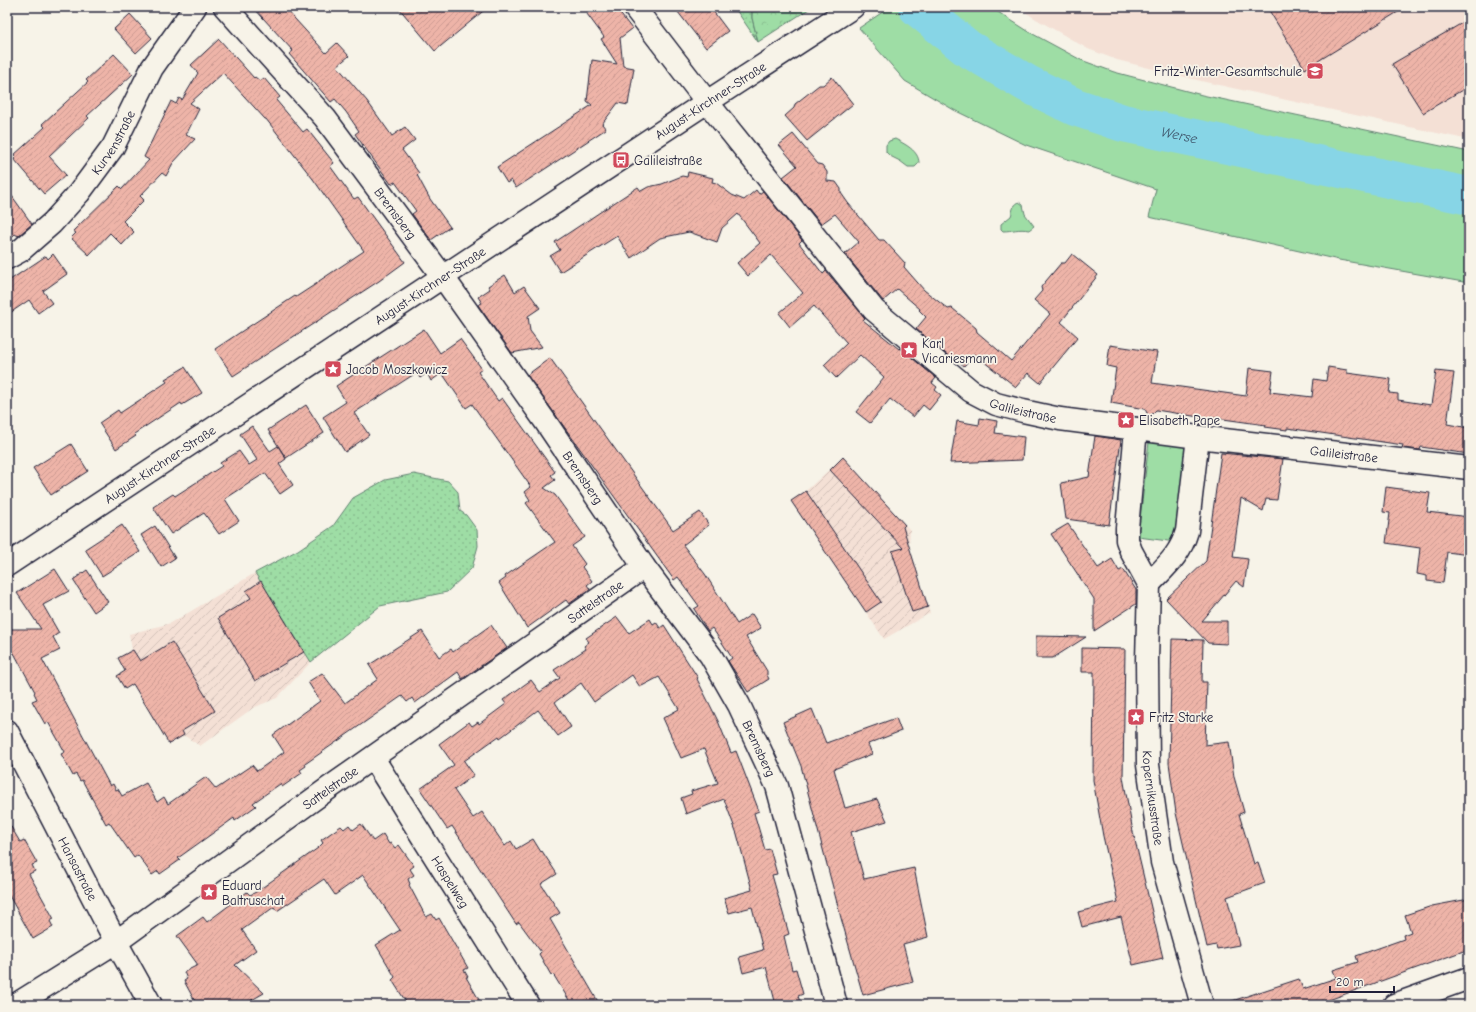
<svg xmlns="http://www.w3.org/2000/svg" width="1476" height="1012" viewBox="0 0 1476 1012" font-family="'Comic Neue',sans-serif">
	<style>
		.built { fill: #f4e0d5 }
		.industrial { fill: url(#industrial-furrows) }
		.grass { fill: url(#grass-dots); stroke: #608070 }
		.forest { fill: url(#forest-crowns); stroke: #608070 }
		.green { fill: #9edda5; stroke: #608070 }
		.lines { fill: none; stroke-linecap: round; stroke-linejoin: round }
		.river { stroke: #87d5e6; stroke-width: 38 }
		.building { fill: url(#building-hatch); stroke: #22223b }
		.street-casing { stroke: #22223b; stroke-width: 25 }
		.secondary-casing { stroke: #22223b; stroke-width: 25 }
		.street { stroke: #f7f3e8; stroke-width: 22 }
		.secondary { stroke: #f7f3e8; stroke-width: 22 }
		.labels { text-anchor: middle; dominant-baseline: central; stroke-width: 3.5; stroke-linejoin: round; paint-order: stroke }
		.poi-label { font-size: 13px; fill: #22223b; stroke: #f7f3e8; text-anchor: start }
		.street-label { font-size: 13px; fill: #22223b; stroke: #f7f3e8 }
		.water-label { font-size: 14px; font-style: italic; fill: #40586e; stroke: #f7f3e8 }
	</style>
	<defs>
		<pattern id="industrial-furrows" width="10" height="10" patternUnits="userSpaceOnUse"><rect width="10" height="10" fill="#f4e0d5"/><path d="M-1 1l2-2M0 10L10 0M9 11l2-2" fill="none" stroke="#d1c0b8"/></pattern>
		<pattern id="grass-dots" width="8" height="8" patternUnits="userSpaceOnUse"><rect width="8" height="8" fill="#9edda5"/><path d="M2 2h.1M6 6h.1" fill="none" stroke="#88bd8f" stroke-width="1.8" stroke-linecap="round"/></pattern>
		<pattern id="forest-crowns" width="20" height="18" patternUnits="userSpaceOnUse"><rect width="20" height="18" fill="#9edda5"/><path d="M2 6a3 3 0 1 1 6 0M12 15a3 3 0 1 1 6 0" fill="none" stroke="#88bd8f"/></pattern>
		<pattern id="building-hatch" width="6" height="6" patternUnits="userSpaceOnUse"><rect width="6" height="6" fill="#eeb4a8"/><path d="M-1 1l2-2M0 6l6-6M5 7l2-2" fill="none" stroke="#cc9a92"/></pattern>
	</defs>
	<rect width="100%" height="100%" fill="#f7f3e8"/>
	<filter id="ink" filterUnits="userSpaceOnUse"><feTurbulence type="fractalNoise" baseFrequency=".025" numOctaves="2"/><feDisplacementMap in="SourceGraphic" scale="8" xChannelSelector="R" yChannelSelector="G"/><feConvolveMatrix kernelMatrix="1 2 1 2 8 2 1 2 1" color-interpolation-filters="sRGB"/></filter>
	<g filter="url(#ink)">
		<!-- built -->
		<polygon class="built" points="1017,7 1469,7 1469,140 1205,82 1117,60 1088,49 1036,19"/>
		<!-- industrial -->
		<g class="industrial">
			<polygon points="843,457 910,530 909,545 930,613 884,639 791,501 808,489"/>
			<polygon points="255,573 311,662 277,698 253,708 200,746 185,736 169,744 118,658 132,649 129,634 171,623"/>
		</g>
		<!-- grass -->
		<g class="grass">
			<polygon points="734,7 752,7 752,18 758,42"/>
			<polygon points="414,474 448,481 458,492 460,511 466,515 477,530 478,546 472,568 447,592 380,606 311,662 255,573 298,550 333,526 353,498 385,480"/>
		</g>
		<!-- forest -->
		<polygon class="forest" points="752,7 812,7 758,42 752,18"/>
		<!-- green -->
		<g class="green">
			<polygon points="890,7 990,7 1031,33 1081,60 1114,72 1202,95 1469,152 1469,283 1339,260 1149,217 1156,189 1026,145 954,110 905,81 859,28"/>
			<path d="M895,139C905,144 919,151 919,163L915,167H908L900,161L890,156L886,152V145L889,141Z"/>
			<path d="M1019,202L1023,205L1025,214L1034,226L1029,230C1019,228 1012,231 1003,231L1001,229V224L1011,216C1013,210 1012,206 1019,202Z"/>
			<polygon points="1149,442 1187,446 1176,542 1138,537"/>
		</g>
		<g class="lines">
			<!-- river -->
			<path class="river" id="s1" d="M917,7L967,48L1028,84L1075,107L1123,123L1469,196"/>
		</g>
		<!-- building -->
		<g class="building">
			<polygon points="253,7 284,7 326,53 337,43 349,56 337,66 367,101 392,136 405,127 415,140 402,150 419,173 417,175 430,199 450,227 431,240 412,214 416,211 395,182 391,184 355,134 359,131 346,112 335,99 331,102 289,54 293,51"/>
			<polygon points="398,7 488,7 435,51"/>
			<polygon points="595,7 615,7 632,29 620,38 623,66 634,68 628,105 618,103 602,124 606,129 516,188 511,180 507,183 497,167 592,105 587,101 592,60 617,64 601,39 604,37 587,14"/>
			<polygon points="674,7 710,7 728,31 706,48"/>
			<polygon points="1267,7 1406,7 1305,69"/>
			<polygon points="130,14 152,38 136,53 114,29"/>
			<polygon points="1469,19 1469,86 1423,113 1392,64"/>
			<polygon points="219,39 254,78 255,77 260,81 264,78 280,97 276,100 303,132 307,129 334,163 330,166 354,199 358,197 405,262 379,281 233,376 215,349 295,296 296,297 319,282 319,281 364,251 313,179 266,119 265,119 223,73 190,103 199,109 186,135 195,139 173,163 166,176 162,173 140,196 144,200 123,221 134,232 122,245 110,233 89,255 71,238 76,233 73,231 119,186 122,189 149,160 144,157 171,101 176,104 179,98 182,100 198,73 191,65"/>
			<polygon points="114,54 133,74 87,116 89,118 49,156 66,175 44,194 14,159 16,157 14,155 45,127 42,124 88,82 86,80"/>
			<polygon points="832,77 853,104 807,141 785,116 794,108 795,104 819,85 823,85"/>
			<polygon points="793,134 818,164 822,165 827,172 827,181 836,182 841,189 841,193 848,203 879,240 884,240 905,263 904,267 924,290 948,309 952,308 976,328 977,332 1011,361 1050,314 1034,300 1042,291 1041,287 1061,263 1065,263 1072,254 1098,275 1061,322 1078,337 1040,383 1028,373 1016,387 974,354 964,366 952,356 951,358 916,329 926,317 919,310 920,309 897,289 883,301 845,254 859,242 835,214 821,224 783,177 797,166 779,145"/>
			<polygon points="688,172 713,178 712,182 716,183 732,195 744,200 756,190 759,194 763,191 802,240 799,243 823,274 826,271 865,318 863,320 899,349 900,348 936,378 932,383 937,387 935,390 941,395 929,410 923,405 913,417 890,399 870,423 856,412 884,377 860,355 836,378 824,365 847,343 814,306 790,327 779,313 803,293 771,255 748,276 737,263 760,243 738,214 722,228 717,242 689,232 660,238 631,258 617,236 560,272 550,256 560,250 555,242 638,187 641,191 648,187 662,184 682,176 687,177"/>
			<polygon points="7,189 32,224 18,236 15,234 7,241"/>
			<polygon points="53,254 67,274 43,291 52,303 38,313 29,300 7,315 7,282 46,256 48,259"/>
			<polygon points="505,275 515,292 524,286 540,308 528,316 530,331 542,347 512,353 478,305 482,303 478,297 490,289 488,286"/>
			<polygon points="424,329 440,353 460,339 482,369 478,372 498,401 502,398 555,472 551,475 555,480 544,488 555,495 585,537 572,546 585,564 582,567 592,581 587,585 590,589 569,604 566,600 527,628 499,583 506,578 505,576 555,542 526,503 530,500 525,492 531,487 472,404 466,408 442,373 431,381 427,373 420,378 416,373 354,413 369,435 345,452 323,417 346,402 336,386"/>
			<polygon points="1110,345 1157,352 1152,383 1246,396 1249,368 1273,371 1270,392 1312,397 1314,379 1326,381 1328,367 1347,370 1347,373 1391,379 1389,393 1398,394 1398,400 1431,405 1436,371 1454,373 1447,424 1469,428 1469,454 1421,447 1420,450 1402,448 1403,445 1287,428 1287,430 1265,427 1266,425 1209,417 1201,425 1199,417 1156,410 1149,417 1145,409 1111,403 1116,368 1107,366"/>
			<polygon points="550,358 673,530 700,512 709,525 683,545 705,574 737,624 752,614 761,628 746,637 767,671 767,675 769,679 748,692 728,661 732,658 723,644 712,628 708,631 694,609 699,606 678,577 674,580 527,375"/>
			<polygon points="185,367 202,393 182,405 181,403 134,434 136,436 116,449 99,423 118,410 120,413 167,382 165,379"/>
			<polygon points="306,405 324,433 286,458 268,430"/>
			<polygon points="980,418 997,421 995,433 1024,437 1022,460 950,463 957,421 979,425"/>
			<polygon points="252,426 270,451 278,446 286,459 279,464 293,485 280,494 265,473 225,499 239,521 219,534 204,513 171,534 153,507 173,494 175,496 222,466 220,463 239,451 249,465 257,460 240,434"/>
			<polygon points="1095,436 1121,440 1109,525 1066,519 1061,483 1089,477"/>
			<polygon points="71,444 88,471 51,495 33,468"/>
			<polygon points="1221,453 1283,459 1277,500 1266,499 1263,511 1241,498 1233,557 1248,559 1244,587 1236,581 1202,621 1227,621 1227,644 1208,643 1166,599 1206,561"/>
			<polygon points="843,457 905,525 903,527 928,607 912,612 892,551 903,548 830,470"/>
			<polygon points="1386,487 1430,493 1427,512 1469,517 1469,555 1447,552 1443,583 1427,581 1427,576 1417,574 1420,548 1386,543 1390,513 1383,512"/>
			<polygon points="806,491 881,602 866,612 791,501"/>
			<polygon points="1068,524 1098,568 1112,559 1119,571 1123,569 1136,590 1136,604 1094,631 1094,599 1051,534"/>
			<polygon points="122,525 140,552 102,576 85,549"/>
			<polygon points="155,526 175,558 161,567 141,535"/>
			<polygon points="55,569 69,591 43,605 59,633 53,637 60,650 42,659 110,786 113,784 116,790 118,789 122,796 146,783 157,802 164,797 168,804 206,777 216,789 252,765 257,771 284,752 273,735 320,701 308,682 322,673 345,703 378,679 369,665 422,631 439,657 451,649 453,652 491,625 507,648 462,679 458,672 415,703 412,698 407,702 402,696 305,764 306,766 300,770 302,773 282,787 280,784 253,803 256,806 235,821 234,818 178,858 180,860 160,874 158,871 152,875 138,855 134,858 109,822 106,824 82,780 80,781 76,774 73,776 61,754 65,752 48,722 45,724 32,701 37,699 34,693 35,692 14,653 7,657 7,629 41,629 17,593"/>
			<polygon points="87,570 108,602 94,612 73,580"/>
			<polygon points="261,581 304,652 255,681 218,618 251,598 246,591"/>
			<polygon points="617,617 629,633 650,619 653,624 656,622 660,628 664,625 698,678 697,679 718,721 731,753 736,751 759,811 754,813 765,850 770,849 777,874 772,875 789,934 784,936 792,970 796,969 803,994 798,996 800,1002 786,1005 776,1005 766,967 743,973 739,957 763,950 752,907 729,913 724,898 752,890 737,834 724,799 686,814 681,798 692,794 691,791 718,783 704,749 681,758 663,718 679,709 659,677 640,687 632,675 594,702 581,683 555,702 571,727 558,736 538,710 500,738 499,736 464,761 474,775 454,790 473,818 482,812 505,846 511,841 516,849 533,839 541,852 542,851 557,874 541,884 560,913 550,919 600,1005 572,1005 553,974 551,975 539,954 541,952 519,922 516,924 452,826 447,829 420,789 454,765 439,744 469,722 472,726 478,722 479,724 506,704 503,700 531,680 540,692 560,678 554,670 586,649 584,646 589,642 586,638"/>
			<polygon points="1036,636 1086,637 1053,658 1036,658"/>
			<polygon points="1172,639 1203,640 1202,682 1207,682 1205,745 1229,742 1234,777 1244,812 1239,814 1254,864 1258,863 1265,883 1227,897 1239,945 1217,949 1216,945 1207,947 1176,813 1169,763"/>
			<polygon points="172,642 215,711 182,731 184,735 169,744 133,684 125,689 117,676 125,671 118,658 133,650 140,661"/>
			<polygon points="1082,648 1125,649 1123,777 1133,832 1163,958 1133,965 1121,917 1082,927 1078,912 1118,902 1103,836 1093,780 1094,672 1082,672"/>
			<polygon points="812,709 826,743 896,718 901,731 868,744 872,754 834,769 845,808 877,799 887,821 851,832 864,879 914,868 928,937 903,944 913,982 863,995 841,918 801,766 783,722"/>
			<polygon points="7,820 20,842 24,840 37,863 32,865 35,871 29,874 54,919 50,921 53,927 33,939 7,892"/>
			<polygon points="361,824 373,841 383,834 389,844 391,843 395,848 399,845 414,866 410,869 414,875 408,879 410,884 409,885 426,917 432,914 436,920 439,918 468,968 464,970 468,977 466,977 482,1005 408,1005 392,980 395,977 376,945 400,930 363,875 335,895 324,879 277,911 274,907 242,930 256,950 235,965 264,993 243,1005 197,1005 184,981 187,979 184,972 198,965 177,936 203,917 207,922 247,892 250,895 256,892 318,848 323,843 321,840 341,826 344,829 349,825 353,830"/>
			<polygon points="1469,899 1469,949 1315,1005 1230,1005 1229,1002 1299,979 1303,989 1336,978 1333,970 1358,962 1356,956 1404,939 1403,935 1411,932 1405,915 1432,906"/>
		</g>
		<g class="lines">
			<!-- street casing -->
			<g class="street-casing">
				<g id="street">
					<path id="s2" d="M225,7L325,118L443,277L545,421L644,567L711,656L739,705L777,786L836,1005"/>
					<path id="s3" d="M634,7L707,102L874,310L971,391L996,404L1023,411L1060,419L1198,437L1469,468"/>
					<path id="s4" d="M7,258L20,251L52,223L79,193L113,147L152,68L195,7"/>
					<path id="s5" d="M1136,429L1127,528V540L1131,551L1149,584L1147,660L1148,765L1162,862L1202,1005"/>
					<path d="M1149,584C1166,566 1180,555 1187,531L1198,437"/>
					<path id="s6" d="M7,731L116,942L151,1005"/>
					<path id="s7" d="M373,758L528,1005"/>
					<path id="s8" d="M15,1005L116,942L329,788L644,567"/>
					<polyline points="1394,1005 1469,978"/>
				</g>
			</g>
			<!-- secondary casing -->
			<g class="secondary-casing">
				<g id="secondary">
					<path id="s9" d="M7,565L707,102L853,7"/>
				</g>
			</g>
			<!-- street -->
			<use href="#street" class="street"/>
			<!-- secondary -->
			<use href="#secondary" class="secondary"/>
		</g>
	</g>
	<!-- icons -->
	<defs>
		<g id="school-square" transform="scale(0.9)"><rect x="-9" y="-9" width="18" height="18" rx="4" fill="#d1495b" stroke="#f7f3e8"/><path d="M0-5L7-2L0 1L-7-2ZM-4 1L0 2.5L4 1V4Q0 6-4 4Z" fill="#fff"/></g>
		<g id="bus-square" transform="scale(0.9)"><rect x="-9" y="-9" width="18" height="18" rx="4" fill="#d1495b" stroke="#f7f3e8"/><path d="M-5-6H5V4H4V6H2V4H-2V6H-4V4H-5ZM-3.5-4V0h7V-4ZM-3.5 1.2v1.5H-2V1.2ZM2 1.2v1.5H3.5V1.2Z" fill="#fff"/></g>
		<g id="sight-square" transform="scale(0.9)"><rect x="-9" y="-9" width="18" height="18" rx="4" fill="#d1495b" stroke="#f7f3e8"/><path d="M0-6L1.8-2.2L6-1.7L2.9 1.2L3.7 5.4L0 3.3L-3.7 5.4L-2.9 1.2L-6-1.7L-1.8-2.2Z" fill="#fff"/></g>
	</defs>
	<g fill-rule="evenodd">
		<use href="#school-square" x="1315" y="71"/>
		<use href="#bus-square" x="621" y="160"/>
		<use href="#sight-square" x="909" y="350"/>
		<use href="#sight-square" x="333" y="369"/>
		<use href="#sight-square" x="1126" y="420"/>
		<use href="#sight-square" x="1136" y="717"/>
		<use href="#sight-square" x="209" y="892"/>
	</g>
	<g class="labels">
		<!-- poi labels -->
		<g class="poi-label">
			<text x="1302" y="71" text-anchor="end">Fritz-Winter-Gesamtschule</text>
			<text x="634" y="160">Galileistraße</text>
			<text x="922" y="343">Karl<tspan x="922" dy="15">Vicariesmann</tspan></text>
			<text x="346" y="369">Jacob Moszkowicz</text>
			<text x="1139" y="420">Elisabeth Pape</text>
			<text x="1149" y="717">Fritz Starke</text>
			<text x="222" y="885">Eduard<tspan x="222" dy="15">Baltruschat</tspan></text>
		</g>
		<!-- street labels -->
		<g class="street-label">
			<text stroke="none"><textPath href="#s9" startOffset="843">August-Kirchner-Straße</textPath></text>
			<text stroke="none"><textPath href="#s4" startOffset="159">Kurvenstraße</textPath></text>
			<text stroke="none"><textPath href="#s2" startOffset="268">Bremsberg</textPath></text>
			<text stroke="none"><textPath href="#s9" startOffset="507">August-Kirchner-Straße</textPath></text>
			<text stroke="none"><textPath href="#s3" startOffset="569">Galileistraße</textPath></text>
			<text stroke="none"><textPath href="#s3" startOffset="893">Galileistraße</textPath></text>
			<text stroke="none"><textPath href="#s9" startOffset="183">August-Kirchner-Straße</textPath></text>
			<text stroke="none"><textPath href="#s2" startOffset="592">Bremsberg</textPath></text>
			<text stroke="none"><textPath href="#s8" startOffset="707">Sattelstraße</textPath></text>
			<text stroke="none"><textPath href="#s2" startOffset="916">Bremsberg</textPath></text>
			<text stroke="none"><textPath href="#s8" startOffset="383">Sattelstraße</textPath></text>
			<text stroke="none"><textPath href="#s5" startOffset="375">Kopernikusstraße</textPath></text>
			<text stroke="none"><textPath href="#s6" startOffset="155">Hansastraße</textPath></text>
			<text stroke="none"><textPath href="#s7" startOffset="146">Haspelweg</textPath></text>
		</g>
		<!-- water labels -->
		<g class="water-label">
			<text stroke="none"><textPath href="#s1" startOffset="296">Werse</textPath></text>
		</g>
	</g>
	<!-- margin -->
	<rect width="1476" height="1012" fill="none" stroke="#f7f3e8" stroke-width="24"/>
	<rect x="12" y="12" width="1452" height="988" fill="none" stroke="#22223b" stroke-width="1.5" filter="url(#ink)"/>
	<!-- scale -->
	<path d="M1330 986v6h64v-6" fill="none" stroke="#22223b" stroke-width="2"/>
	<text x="1336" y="986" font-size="12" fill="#22223b" stroke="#f7f3e8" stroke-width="3" paint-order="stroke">20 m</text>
</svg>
